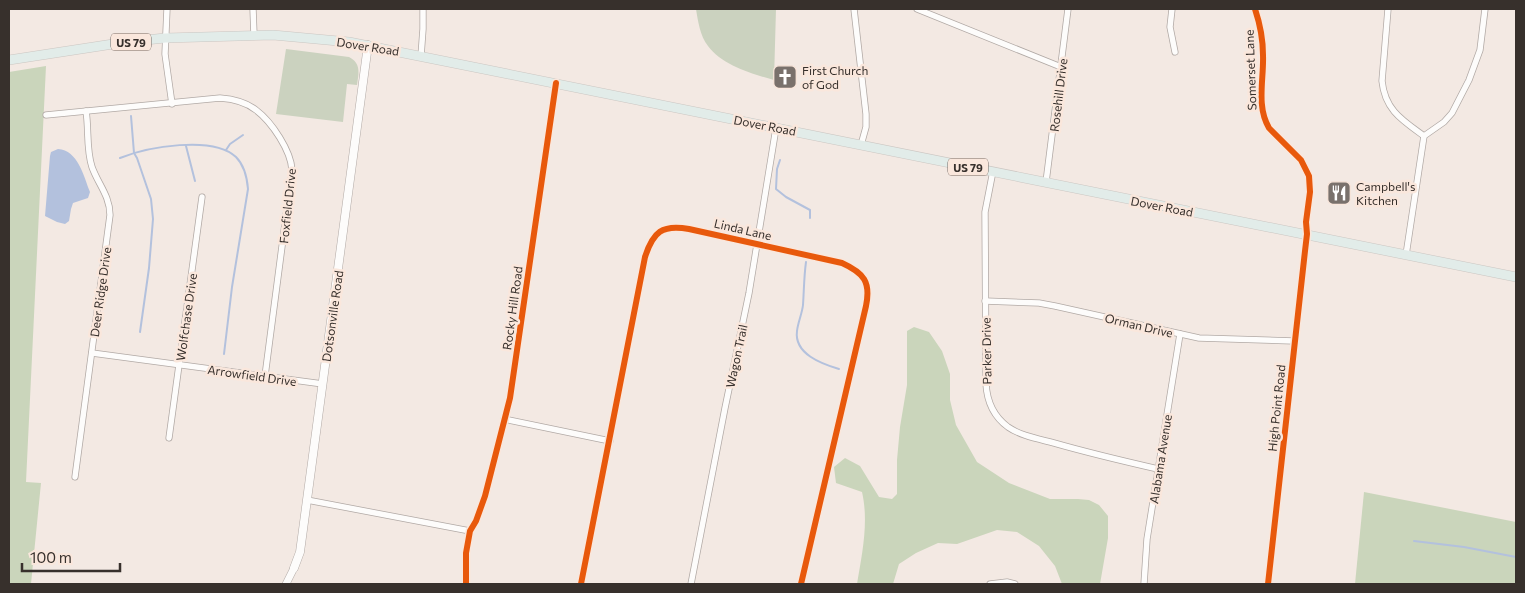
<svg xmlns="http://www.w3.org/2000/svg" width="1525" height="593" viewBox="0 0 1525 593" font-family="Commissioner,sans-serif">
	<style>
		.green { fill: #cbd2bf }
		.forest { fill: #cad5bb }
		.water { fill: #b3c1dd }
		.lines { fill: none; stroke-linecap: round; stroke-linejoin: round }
		.stream { stroke: #b3c1dd; stroke-width: 2 }
		.minor-casing { stroke: #b1a9a5; stroke-width: 7 }
		.tertiary-casing { stroke: #b1a9a5; stroke-width: 8 }
		.secondary-casing { stroke: #b1a9a5; stroke-width: 9 }
		.primary-casing { stroke: #cbc6c2; stroke-width: 10 }
		.minor { stroke: #fdfcfb; stroke-width: 5.5 }
		.tertiary { stroke: #fdfcfb; stroke-width: 7 }
		.secondary { stroke: #fdfcfb; stroke-width: 8 }
		.primary { stroke: #e2ece9; stroke-width: 9 }
		.cycleway-casing { stroke: #fae7dc; stroke-width: 9 }
		.cycleway { stroke: #e8590c; stroke-width: 6 }
		.labels { text-anchor: middle; dominant-baseline: central; stroke-width: 5; stroke-linejoin: round; paint-order: stroke }
		.shield { fill: #fae7dc; stroke: #726761; stroke-width: 1 }
		.shield-label { font-size: 11px; font-weight: bold; fill: #37302c }
		.street-label { font-size: 12px; fill: #37302c; stroke: #fae7dc }
		.poi-label { font-size: 12px; fill: #37302c; stroke: #fae7dc; text-anchor: start }
	</style>
	<rect width="100%" height="100%" fill="#f3e9e3"/>
	<!-- green -->
	<g class="green">
		<path d="M696,9H776L774,80C752,74 722,65 708,46C700,36 698,21 696,9Z"/>
		<path d="M286,49L349,57C361,63 359,73 357,85L347,84L343,122L276,114Z"/>
	</g>
	<!-- forest -->
	<g class="forest">
		<polygon points="46,66 26,482 41,483 31,584 9,584 9,72"/>
		<path d="M914,327L929,332L942,351L950,374V400L956,425L977,462L1009,483L1050,499H1078L1089,500L1099,505L1108,516V538L1100,584H1062L1055,566L1039,546L1017,532L997,530L957,544L938,543L916,553L899,564L893,584H857C862,554 869,522 862,492L836,483L834,467L845,458L860,466L879,497L892,499L897,494V460L900,427L907,385V331Z"/>
		<polygon points="1364,492 1516,522 1516,584 1355,584"/>
	</g>
	<!-- water -->
	<path class="water" d="M58,149C78,150 84,177 90,192L88,198L73,203L71,209L69,221L65,224L57,222L45,216L50,156L51,152Z"/>
	<g class="lines">
		<!-- stream -->
		<g class="stream">
			<polyline points="131,116 134,153 137,158 151,199 153,219 149,268 140,332"/>
			<polyline points="186,146 195,181"/>
			<polyline points="226,150 230,144 243,135"/>
			<path d="M120,158C147,147 213,135 236,157C244,165 247,177 248,189L232,287L224,354"/>
			<polyline points="780,160 777,169 776,189 786,197 810,210 810,218"/>
			<path d="M806,262C804,276 804,290 803,305C802,314 798,322 797,331C794,354 822,364 839,369"/>
			<polyline points="1414,541 1464,547 1516,557"/>
		</g>
		<!-- minor casing -->
		<g class="minor-casing">
			<g id="minor">
				<polyline points="167,9 165,54 172,104"/>
				<polyline points="253,9 254,35"/>
				<polyline points="854,9 866,114 866,127 861,145"/>
				<polyline points="917,9 1061,67"/>
				<polyline points="1172,9 1170,27 1175,52"/>
				<path d="M1255,9C1260,24 1263,39 1263,55C1264,79 1256,106 1269,128L1301,160L1309,176L1310,192L1306,222L1307,234L1305,251L1268,584"/>
				<path d="M1388,9L1382,81C1385,110 1402,120 1424,136"/>
				<polyline points="421,56 423,29 423,9"/>
				<path d="M46,115L220,98C233,99 246,102 256,110C272,122 291,151 292,170L265,376"/>
				<path d="M993,171L985,212L986,384C987,401 993,416 1008,427C1021,436 1039,439 1054,443C1089,453 1123,461 1158,469"/>
				<polyline points="1046,182 1068,9"/>
				<polyline points="1406,255 1424,136 1444,122 1452,113 1469,80 1480,50 1485,9"/>
				<polyline points="985,301 1039,303 1055,306 1199,338 1294,341"/>
				<polyline points="92,353 323,384"/>
				<polyline points="504,419 610,441"/>
				<polyline points="169,438 202,197"/>
				<path d="M75,477L110,215C110,196 98,184 92,167C86,149 89,129 86,111"/>
				<polyline points="307,500 470,531"/>
				<polyline points="466,584 466,553 470,531 476,521 485,496 510,398 556,83"/>
				<path d="M581,584L645,257C653,232 662,224 689,229L842,263C864,273 871,282 866,306L801,584"/>
				<polyline points="691,584 725,408 749,293 776,128"/>
				<polyline points="990,584 1007,582 1015,584"/>
				<polyline points="1144,584 1147,539 1180,334"/>
			</g>
		</g>
		<!-- tertiary casing -->
		<g class="tertiary-casing">
			<polyline id="tertiary" points="286,584 294,568"/>
		</g>
		<!-- secondary casing -->
		<g class="secondary-casing">
			<polyline id="secondary" points="294,568 300,552 368,45"/>
		</g>
		<!-- primary casing -->
		<g class="primary-casing">
			<polyline id="primary" points="9,60 126,42 165,38 273,35 349,42 1516,277"/>
		</g>
		<!-- minor -->
		<use href="#minor" class="minor"/>
		<!-- tertiary -->
		<use href="#tertiary" class="tertiary"/>
		<!-- secondary -->
		<use href="#secondary" class="secondary"/>
		<!-- primary -->
		<use href="#primary" class="primary"/>
		<!-- cycleway casing -->
		<g class="cycleway-casing">
			<g id="cycleway">
				<path d="M1255,9C1260,24 1263,39 1263,55C1264,79 1256,106 1269,128L1301,160L1309,176L1310,192L1306,222L1307,234L1305,251L1268,584"/>
				<polyline points="466,584 466,553 470,531 476,521 485,496 510,398 556,83"/>
				<path d="M581,584L645,257C653,232 662,224 689,229L842,263C864,273 871,282 866,306L801,584"/>
			</g>
		</g>
		<!-- cycleway -->
		<use href="#cycleway" class="cycleway"/>
	</g>
	<!-- icons -->
	<defs>
		<g id="church-square" transform="scale(1.25)"><rect x="-9" y="-9" width="18" height="18" rx="4" fill="#79716c" stroke="#fae7dc"/><path d="M-1.2-6h2.4v3.5h3.3v2.4h-3.3V6h-2.4V-.1h-3.3v-2.4h3.3Z" fill="#fff"/></g>
		<g id="restaurant-square" transform="scale(1.25)"><rect x="-9" y="-9" width="18" height="18" rx="4" fill="#79716c" stroke="#fae7dc"/><path d="M-5-6h1v4h1v-4h1v4h1v-4h1v5L-1.5 .5V6h-2V.5L-5-1ZM5-6V6H3V1.5H1.5Q1.5-4 5-6Z" fill="#fff"/></g>
	</defs>
	<g fill-rule="evenodd">
		<use href="#church-square" x="785" y="77"/>
		<use href="#restaurant-square" x="1339" y="193"/>
	</g>
	<g class="labels">
		<!-- shield labels -->
		<g class="shield">
			<rect x="111" y="33.5" width="40" height="17" rx="4"/>
			<rect x="948" y="158.5" width="40" height="17" rx="4"/>
		</g>
		<g class="shield-label">
			<text x="131" y="42">US 79</text>
			<text x="968" y="167">US 79</text>
		</g>
		<!-- street labels -->
		<g class="street-label">
			<text transform="translate(368 46) rotate(9)">Dover Road</text>
			<text transform="translate(1250 70) rotate(-92)">Somerset Lane</text>
			<text transform="translate(1058 95) rotate(-83)">Rosehill Drive</text>
			<text transform="translate(765 125) rotate(11)">Dover Road</text>
			<text transform="translate(287 206) rotate(-84)">Foxfield Drive</text>
			<text transform="translate(1162 206) rotate(11)">Dover Road</text>
			<text transform="translate(743 229) rotate(13)">Linda Lane</text>
			<text transform="translate(100 292) rotate(-82)">Deer Ridge Drive</text>
			<text transform="translate(512 308) rotate(-82)">Rocky Hill Road</text>
			<text transform="translate(332 316) rotate(-82)">Dotsonville Road</text>
			<text transform="translate(186 317) rotate(-82)">Wolfchase Drive</text>
			<text transform="translate(1139 325) rotate(13)">Orman Drive</text>
			<text transform="translate(986 351) rotate(-91)">Parker Drive</text>
			<text transform="translate(736 356) rotate(-78)">Wagon Trail</text>
			<text transform="translate(252 375) rotate(8)">Arrowfield Drive</text>
			<text transform="translate(1276 408) rotate(-84)">High Point Road</text>
			<text transform="translate(1160 459) rotate(-81)">Alabama Avenue</text>
		</g>
		<!-- poi labels -->
		<g class="poi-label">
			<text x="802" y="70">First Church<tspan x="802" dy="14">of God</tspan></text>
			<text x="1356" y="186">Campbell's<tspan x="1356" dy="14">Kitchen</tspan></text>
		</g>
	</g>
	<!-- border -->
	<rect width="1525" height="593" fill="none" stroke="#37302c" stroke-width="20"/>
	<!-- scale -->
	<path d="M22 563v8h98v-8" fill="none" stroke="#37302c" stroke-width="2.5"/>
	<text x="30" y="563" font-size="15" fill="#37302c" stroke="#fae7dc" stroke-width="4" paint-order="stroke">100 m</text>
</svg>
